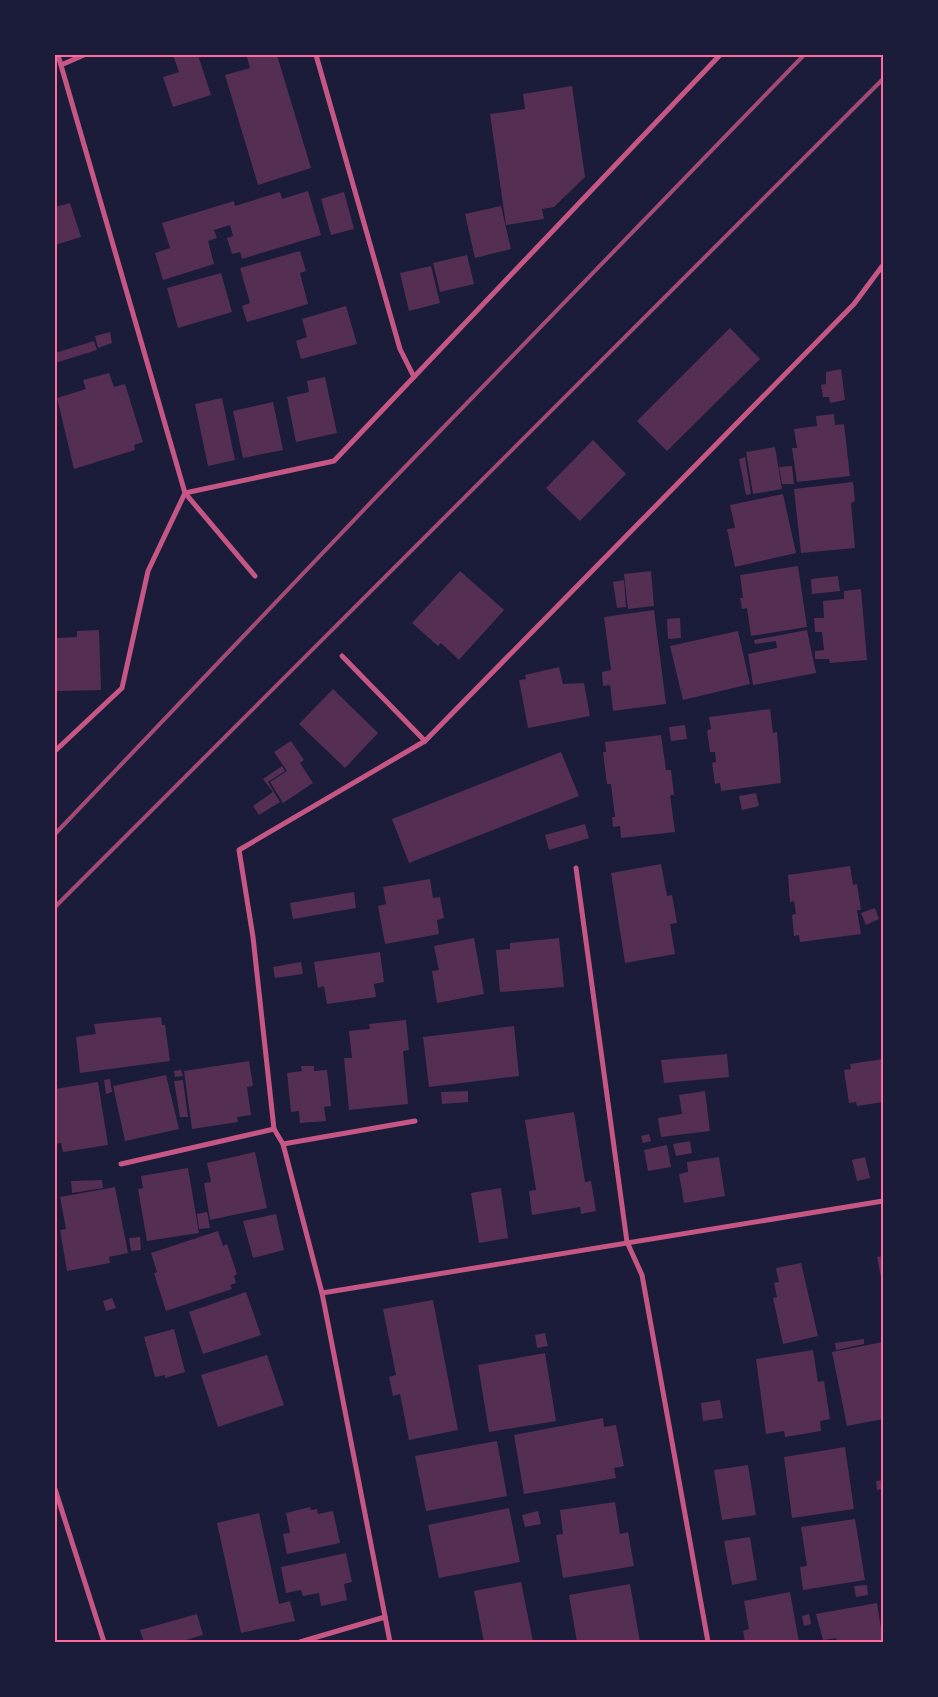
<svg xmlns="http://www.w3.org/2000/svg" width="938" height="1697" viewBox="0 0 938 1697" font-family="Quicksand,sans-serif">
	<style>
		.building { fill: #542f53 }
		.lines { fill: none; stroke-linecap: round; stroke-linejoin: round }
		.minor { stroke: #c65784; stroke-width: 5 }
		.rail { stroke: #a44b75; stroke-width: 4 }
		.neatline { fill: none; stroke: #ff6b9d; stroke-width: 2 }
	</style>
	<rect width="100%" height="100%" fill="#1b1b3a"/>
	<!-- building -->
	<g class="building">
		<polygon points="173,55 198,55 211,95 173,107 163,77 179,72"/>
		<polygon points="253,55 277,55 311,168 258,185 225,75 250,68 247,57"/>
		<polygon points="572,86 585,177 554,207 542,209 544,219 506,225 490,114 525,109 523,94"/>
		<polygon points="308,191 321,235 242,259 240,252 232,254 227,238 233,236 230,225 214,230 217,238 208,241 214,264 163,280 155,253 170,248 162,223 234,201 235,206 280,192 282,199"/>
		<polygon points="344,192 354,229 331,235 321,199"/>
		<polygon points="70,203 81,237 55,245 55,207"/>
		<polygon points="501,206 511,249 475,258 465,214"/>
		<polygon points="300,251 306,271 300,273 308,304 247,322 242,306 250,303 240,268"/>
		<polygon points="467,255 474,284 440,292 433,263"/>
		<polygon points="431,266 440,303 409,311 400,273"/>
		<polygon points="221,273 232,312 178,328 167,288"/>
		<polygon points="346,306 357,344 301,359 296,341 307,337 302,319"/>
		<polygon points="730,328 760,359 667,451 637,421"/>
		<polygon points="110,332 112,343 98,348 95,336"/>
		<polygon points="94,341 97,350 55,363 55,353"/>
		<polygon points="841,369 845,400 830,403 829,397 823,397 821,385 826,384 826,372"/>
		<polygon points="109,373 114,387 125,384 143,442 134,445 135,450 74,469 57,398 86,389 83,380"/>
		<polygon points="325,377 337,433 296,442 287,397 309,392 307,381"/>
		<polygon points="222,398 235,460 208,466 195,404"/>
		<polygon points="273,402 283,450 243,458 233,411"/>
		<polygon points="834,414 835,425 844,424 850,476 797,482 792,448 797,448 794,429 817,426 816,416"/>
		<polygon points="593,440 626,474 580,521 546,488"/>
		<polygon points="775,447 782,489 753,494 746,452"/>
		<polygon points="745,457 751,494 746,495 739,459"/>
		<polygon points="792,466 794,484 782,484 779,467"/>
		<polygon points="853,482 855,501 851,503 855,548 801,553 794,489"/>
		<polygon points="783,494 796,553 735,567 727,529 735,528 730,505"/>
		<polygon points="798,566 807,627 751,636 747,608 742,609 740,598 743,598 740,575"/>
		<polygon points="460,571 504,610 459,660 441,643 438,646 412,623"/>
		<polygon points="651,571 654,606 628,609 624,574"/>
		<polygon points="838,576 840,591 812,594 811,579"/>
		<polygon points="624,580 626,607 617,608 613,582"/>
		<polygon points="861,589 867,660 830,663 829,659 815,659 815,651 824,650 822,632 815,632 814,618 824,618 823,601 844,599 844,591"/>
		<polygon points="654,610 666,704 613,711 610,685 603,686 602,672 611,670 604,617"/>
		<polygon points="680,618 681,638 668,639 667,619"/>
		<polygon points="99,630 101,690 56,691 56,638 77,637 77,631"/>
		<polygon points="807,630 816,673 753,685 748,654 777,648 776,641 755,644 754,640"/>
		<polygon points="738,631 750,684 683,700 670,646"/>
		<polygon points="559,667 563,684 584,683 590,716 528,728 519,680 526,679 525,675"/>
		<polygon points="333,689 378,733 345,768 299,724"/>
		<polygon points="770,709 773,733 777,732 781,783 721,791 720,783 715,784 712,763 716,762 715,752 710,752 707,730 711,729 709,717"/>
		<polygon points="685,725 687,739 671,741 669,727"/>
		<polygon points="661,735 666,770 671,770 674,795 670,795 675,832 621,838 620,826 613,827 612,817 615,817 611,784 607,784 603,752 606,752 605,742"/>
		<polygon points="291,741 304,760 300,763 313,783 283,803 270,782 287,771 274,752"/>
		<polygon points="561,752 579,796 409,863 392,819"/>
		<polygon points="282,766 285,771 268,782 280,802 259,815 253,806 273,792 263,779"/>
		<polygon points="756,793 759,806 742,810 739,796"/>
		<polygon points="585,824 589,838 549,850 545,835"/>
		<polygon points="661,864 667,896 672,895 677,923 670,924 675,954 625,963 611,873"/>
		<polygon points="850,866 853,885 857,884 861,910 857,910 861,934 800,942 799,935 794,936 792,915 796,914 794,901 790,902 788,875"/>
		<polygon points="430,879 433,898 440,897 444,918 437,920 439,934 385,944 378,906 386,904 383,887"/>
		<polygon points="354,892 356,908 293,919 290,903"/>
		<polygon points="875,908 879,919 866,925 861,913"/>
		<polygon points="474,938 484,994 437,1003 432,971 439,970 434,946"/>
		<polygon points="559,938 564,987 500,992 496,950 510,949 510,943"/>
		<polygon points="380,952 384,982 374,984 376,997 327,1004 324,986 318,988 314,962"/>
		<polygon points="301,962 303,974 275,978 273,967"/>
		<polygon points="161,1017 162,1025 165,1025 170,1061 80,1073 76,1037 96,1034 94,1024"/>
		<polygon points="406,1020 409,1050 403,1051 408,1104 349,1110 344,1058 352,1058 349,1031 370,1029 369,1024"/>
		<polygon points="514,1026 519,1076 429,1087 423,1037"/>
		<polygon points="727,1054 729,1077 664,1083 661,1060"/>
		<polygon points="883,1059 883,1102 857,1106 856,1102 849,1103 844,1070 851,1069 850,1064"/>
		<polygon points="249,1061 253,1086 247,1087 251,1115 237,1117 238,1122 192,1129 184,1071"/>
		<polygon points="301,1066 314,1066 314,1071 327,1070 331,1106 324,1107 326,1121 300,1123 299,1111 291,1112 287,1073 302,1071"/>
		<polygon points="181,1070 183,1076 175,1077 174,1071"/>
		<polygon points="166,1075 179,1129 125,1141 113,1086"/>
		<polygon points="110,1079 112,1092 106,1094 104,1080"/>
		<polygon points="183,1080 188,1117 180,1117 174,1081"/>
		<polygon points="98,1082 108,1145 63,1152 61,1143 55,1144 55,1089"/>
		<polygon points="468,1091 468,1102 442,1104 441,1092"/>
		<polygon points="705,1091 710,1131 661,1137 658,1118 682,1114 679,1095"/>
		<polygon points="574,1112 585,1182 591,1181 596,1211 581,1214 580,1207 532,1215 529,1191 536,1190 525,1120"/>
		<polygon points="649,1134 651,1141 643,1143 641,1136"/>
		<polygon points="690,1141 692,1153 676,1156 673,1144"/>
		<polygon points="667,1145 671,1167 648,1171 644,1150"/>
		<polygon points="255,1152 267,1208 210,1220 204,1183 211,1182 207,1163"/>
		<polygon points="719,1157 725,1196 684,1203 679,1174 688,1172 687,1162"/>
		<polygon points="865,1157 870,1178 857,1181 852,1160"/>
		<polygon points="188,1168 199,1233 147,1241 138,1189 143,1188 141,1176"/>
		<polygon points="102,1180 103,1188 72,1193 71,1181"/>
		<polygon points="115,1187 128,1253 109,1257 110,1263 67,1271 60,1230 66,1229 60,1197"/>
		<polygon points="501,1188 508,1238 479,1243 471,1193"/>
		<polygon points="207,1212 210,1228 199,1229 197,1214"/>
		<polygon points="276,1214 284,1250 253,1258 243,1221"/>
		<polygon points="218,1231 223,1246 227,1244 237,1274 234,1276 236,1283 230,1285 232,1289 166,1311 154,1273 157,1272 151,1253"/>
		<polygon points="140,1237 141,1250 131,1251 129,1238"/>
		<polygon points="883,1256 883,1282 882,1282 877,1257"/>
		<polygon points="801,1263 818,1336 783,1344 773,1298 777,1297 774,1283 779,1282 776,1268"/>
		<polygon points="246,1292 261,1335 203,1354 189,1312"/>
		<polygon points="112,1298 116,1308 106,1311 103,1301"/>
		<polygon points="433,1300 458,1430 409,1440 400,1394 393,1396 389,1377 396,1375 383,1309"/>
		<polygon points="174,1329 185,1372 165,1378 165,1375 155,1377 144,1337"/>
		<polygon points="545,1333 548,1346 537,1348 535,1335"/>
		<polygon points="864,1339 864,1344 836,1350 835,1343"/>
		<polygon points="883,1342 883,1419 847,1426 832,1352"/>
		<polygon points="813,1350 818,1382 824,1381 830,1419 820,1421 821,1431 785,1437 784,1431 766,1434 756,1359"/>
		<polygon points="545,1353 556,1421 489,1432 478,1365"/>
		<polygon points="267,1355 284,1405 218,1427 201,1375"/>
		<polygon points="720,1400 723,1418 703,1421 701,1403"/>
		<polygon points="603,1418 604,1427 616,1425 624,1466 614,1468 616,1478 524,1494 514,1435"/>
		<polygon points="497,1441 507,1496 426,1511 415,1456"/>
		<polygon points="845,1447 854,1509 792,1518 784,1457"/>
		<polygon points="748,1465 756,1515 722,1520 714,1470"/>
		<polygon points="883,1480 883,1489 877,1490 876,1481"/>
		<polygon points="615,1502 620,1534 628,1532 634,1566 563,1578 556,1535 563,1534 560,1510"/>
		<polygon points="310,1507 311,1510 317,1509 318,1514 333,1511 340,1543 287,1554 283,1534 290,1533 286,1513"/>
		<polygon points="509,1508 520,1562 439,1578 428,1525"/>
		<polygon points="538,1511 541,1524 525,1527 522,1515"/>
		<polygon points="259,1513 279,1604 290,1601 295,1621 241,1633 217,1523"/>
		<polygon points="855,1519 865,1580 803,1590 800,1567 807,1566 801,1527"/>
		<polygon points="750,1537 757,1580 732,1585 724,1541"/>
		<polygon points="346,1553 352,1582 344,1584 347,1600 321,1606 319,1593 303,1596 301,1590 286,1593 281,1567"/>
		<polygon points="521,1582 533,1642 484,1642 474,1591"/>
		<polygon points="630,1584 640,1642 577,1642 569,1595"/>
		<polygon points="867,1585 868,1595 856,1597 854,1586"/>
		<polygon points="790,1592 799,1642 745,1642 743,1631 749,1629 744,1601"/>
		<polygon points="877,1603 883,1642 837,1642 836,1638 823,1640 816,1614"/>
		<polygon points="197,1614 203,1635 179,1642 144,1642 140,1630"/>
		<polygon points="809,1614 811,1624 804,1626 802,1616"/>
	</g>
	<g class="lines">
		<!-- minor -->
		<g class="minor">
			<polyline points="58,55 185,493 255,576"/>
			<polyline points="316,55 400,349 414,377"/>
			<polyline points="61,65 84,55"/>
			<polyline points="342,656 425,741"/>
			<polyline points="55,751 122,688 148,571 185,493 334,461 720,55"/>
			<polyline points="576,868 627,1242 642,1275 708,1642"/>
			<polyline points="283,1144 415,1121"/>
			<polyline points="121,1164 274,1129"/>
			<polyline points="322,1293 883,1201"/>
			<polyline points="55,1489 104,1642"/>
			<polyline points="300,1642 385,1617"/>
			<polyline points="390,1642 322,1293 283,1144 274,1129 253,937 239,850 425,741 854,304 883,265"/>
		</g>
		<!-- rail -->
		<g class="rail">
			<polyline points="55,834 376,497 804,55"/>
			<polyline points="55,907 883,79"/>
		</g>
	</g>
	<!-- border -->
	<rect width="938" height="1697" fill="none" stroke="#1b1b3a" stroke-width="112"/>
	<rect x="56" y="56" width="826" height="1585" class="neatline"/>
</svg>
